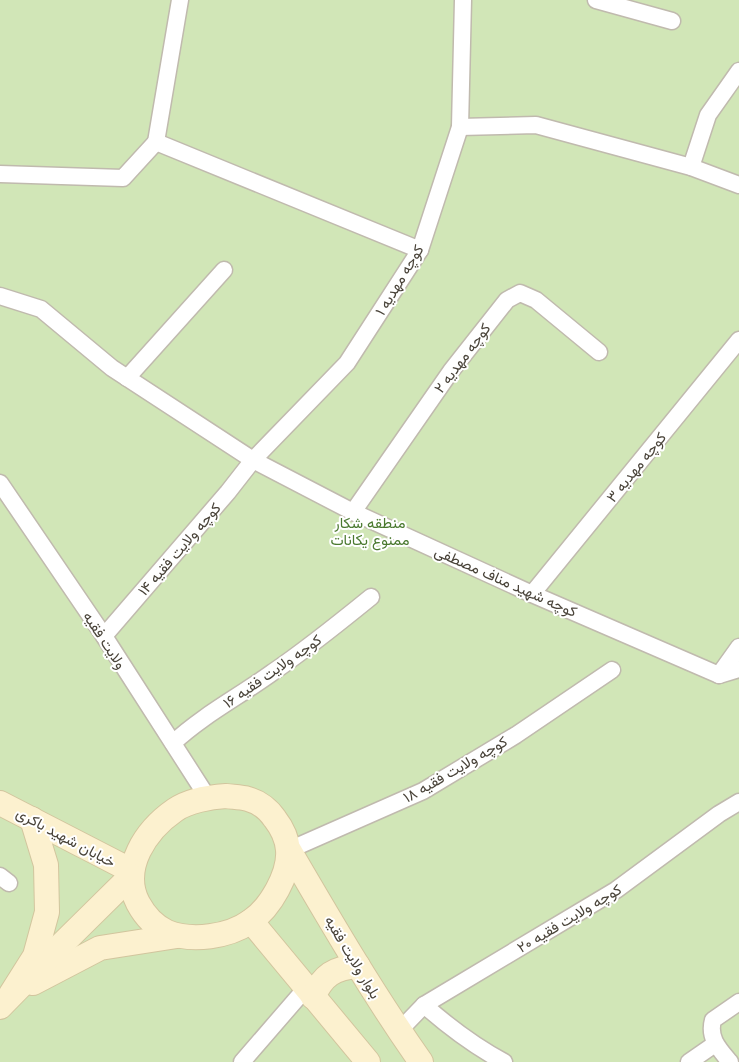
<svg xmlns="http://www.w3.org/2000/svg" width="739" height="1062" viewBox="0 0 739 1062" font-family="Mulish,Vazirmatn,sans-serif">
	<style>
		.green { fill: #d1e6b7 }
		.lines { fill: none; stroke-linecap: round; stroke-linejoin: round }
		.street-casing { stroke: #c0baae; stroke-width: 19 }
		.secondary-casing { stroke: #d2c59e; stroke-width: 26 }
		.street { stroke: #fff; stroke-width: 16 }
		.secondary { stroke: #fcf1cf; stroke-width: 24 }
		.labels { text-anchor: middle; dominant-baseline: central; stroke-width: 4; stroke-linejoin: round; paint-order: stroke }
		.street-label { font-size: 15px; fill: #494339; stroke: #fff }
		.park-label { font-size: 15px; fill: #4a792f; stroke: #fff }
	</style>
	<rect width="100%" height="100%" fill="#f5f2ec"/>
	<!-- green -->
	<rect class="green" x="0" y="0" width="739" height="1062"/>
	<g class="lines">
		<!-- street casing -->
		<g class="street-casing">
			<g id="street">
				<polyline points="596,0 672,21"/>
				<polyline points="460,127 536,125 691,167 739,185"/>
				<polyline points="156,142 180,0"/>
				<polyline points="691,167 708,115 739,71"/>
				<polyline points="0,174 123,178 156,142 420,250"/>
				<polyline points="0,296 41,309 112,368 253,460 353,512 532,594 719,675 739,669"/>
				<polyline points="127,378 224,270"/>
				<polyline points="0,483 104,636 208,798"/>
				<polyline points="353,512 451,371 507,300 520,293 536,300 599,352"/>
				<polyline points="532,594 739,340"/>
				<polyline points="104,636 228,492 253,460 347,363 420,250 460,127 463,0"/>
				<polyline points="719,675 739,647"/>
				<path d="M173,743C203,715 240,696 273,672C307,649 339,623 371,597"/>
				<polyline points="289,850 423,791 516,735 612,670"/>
				<polyline points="0,876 9,883"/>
				<path d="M424,1005C449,1027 474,1046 504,1062"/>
				<polyline points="399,1031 424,1005 616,890 719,814 739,802"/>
				<polyline points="242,1062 306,988"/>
				<polyline points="689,1062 715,1044"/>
				<path d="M730,1062C719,1049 708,1038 713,1020L739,1002"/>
			</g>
		</g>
		<!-- secondary casing -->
		<g class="secondary-casing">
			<g id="secondary">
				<path d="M226,796C233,797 241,797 248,799C259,802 269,810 275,819C282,828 287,838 288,850C290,874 270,908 251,921C229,937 192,942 167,932C154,926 145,916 138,903C120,868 146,830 175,810C188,801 210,797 226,796Z"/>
				<polyline points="0,803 132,871"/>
				<path d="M289,850C331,922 373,994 421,1062"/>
				<polyline points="251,921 368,1062"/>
				<polyline points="33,983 100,948 177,936"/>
				<polyline points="11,994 35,956 47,912 46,865 32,819"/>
				<path d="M313,997C323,975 334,968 358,966"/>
				<polyline points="0,1007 55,951 131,876"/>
			</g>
		</g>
		<!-- street -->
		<use href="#street" class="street"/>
		<!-- secondary -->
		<use href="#secondary" class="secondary"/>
	</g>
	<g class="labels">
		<!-- street labels -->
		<g class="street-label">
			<text transform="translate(399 280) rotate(-59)">کوچه مهدیه ۱</text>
			<text transform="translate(462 358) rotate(-53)">کوچه مهدیه ۲</text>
			<text transform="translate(636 467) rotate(-51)">کوچه مهدیه ۳</text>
			<text transform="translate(179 549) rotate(-49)">کوچه ولایت فقیه ۱۴</text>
			<text transform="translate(506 581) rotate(24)">کوچه شهید مناف مصطفی</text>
			<text transform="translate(105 640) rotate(57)">ولایت فقیه</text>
			<text transform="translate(272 671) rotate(-35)">کوچه ولایت فقیه ۱۶</text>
			<text transform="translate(455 769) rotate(-30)">کوچه ولایت فقیه ۱۸</text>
			<text transform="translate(66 837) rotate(28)">خیابان شهید باکری</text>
			<text transform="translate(569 918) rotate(-31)">کوچه ولایت فقیه ۲۰</text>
			<text transform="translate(353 957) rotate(59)">بلوار ولایت فقیه</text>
		</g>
		<!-- park labels -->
		<g class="park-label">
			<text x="370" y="522">منطقه شکار<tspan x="370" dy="17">ممنوع یکانات</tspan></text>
		</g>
	</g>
</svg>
